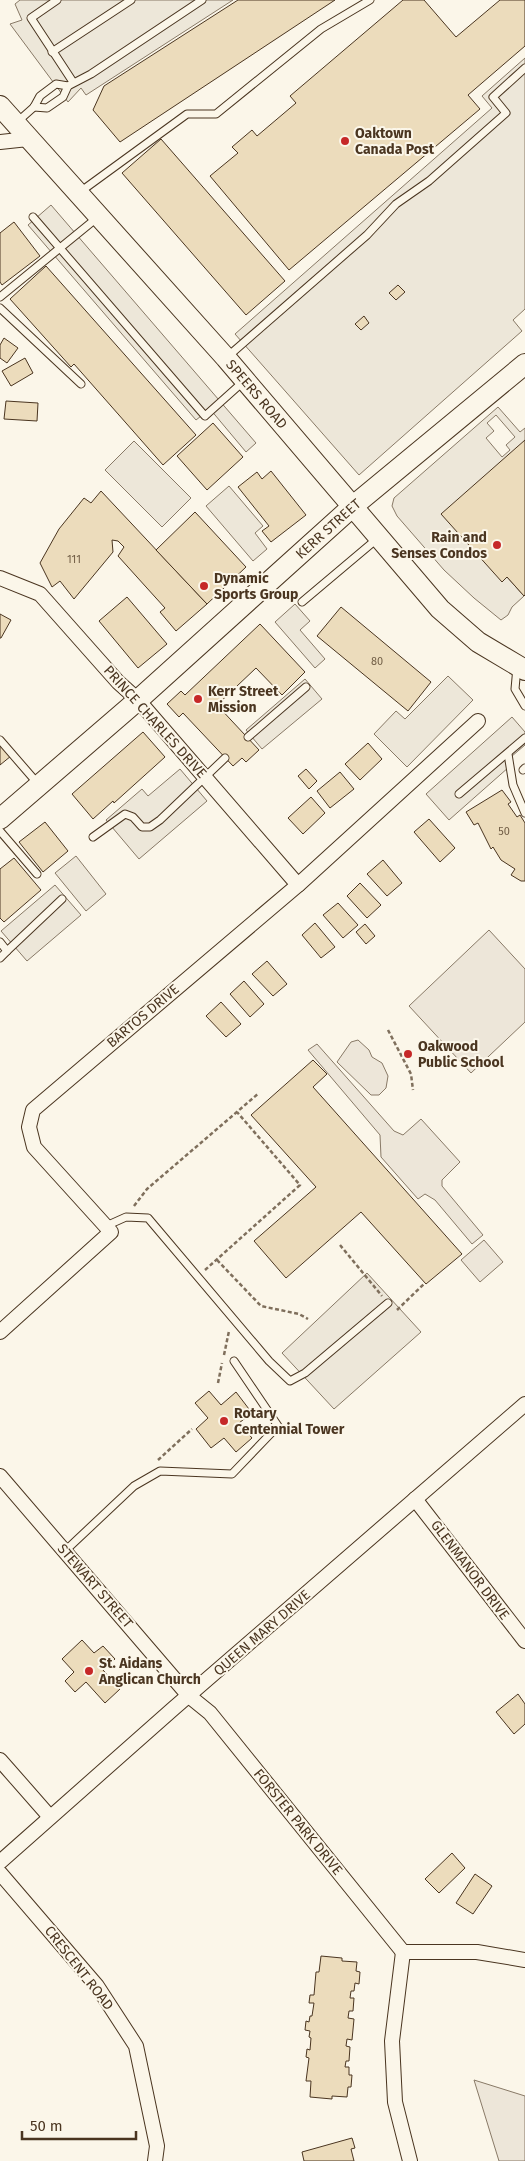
<svg xmlns="http://www.w3.org/2000/svg" width="525" height="2161" viewBox="0 0 525 2161" font-family="'Fira Sans',sans-serif">
	<style>
		.green { fill: #ede6d9; stroke: #887966 }
		.parking { fill: #ede7d9; stroke: #887966; fill-rule: evenodd }
		.building { fill: #ecdcbc; stroke: #4a3520 }
		.lines { fill: none; stroke-linecap: round; stroke-linejoin: round }
		.service-casing { stroke: #4a3520; stroke-width: 9 }
		.minor-casing { stroke: #4a3520; stroke-width: 16 }
		.secondary-casing { stroke: #4a3520; stroke-width: 22 }
		.path { stroke: #7f6f5c; stroke-width: 2.5; stroke-dasharray: 4 2.5; stroke-linecap: butt }
		.service { stroke: #fbf6e9; stroke-width: 7 }
		.minor { stroke: #fbf6e9; stroke-width: 14 }
		.secondary { stroke: #fbf6e9; stroke-width: 20 }
		.poi-dot { fill: #c62828; stroke: #fbf6e9; stroke-width: 2 }
		.labels { text-anchor: middle; dominant-baseline: central; stroke-width: 4; stroke-linejoin: round; paint-order: stroke }
		.number-label { font-size: 11px; fill: #725f47 }
		.poi-label { font-size: 14px; font-weight: bold; fill: #4a3520; stroke: #fbf6e9; text-anchor: start }
		.street-label { font-size: 14px; fill: #4a3520; stroke: #fbf6e9 }
	</style>
	<rect width="100%" height="100%" fill="#fbf6e9"/>
	<!-- green -->
	<g class="green">
		<polygon points="489,930 525,969 525,1022 471,1073 409,1006"/>
		<polygon points="358,1040 369,1050 372,1057 382,1063 388,1076 386,1088 379,1095 371,1095 337,1062 351,1042"/>
		<polygon points="317,1044 394,1131 403,1135 421,1119 460,1162 442,1180 442,1186 483,1235 472,1244 435,1200 425,1194 418,1199 381,1157 380,1135 308,1050"/>
		<polygon points="484,1240 503,1262 480,1282 461,1260"/>
		<polygon points="474,2080 525,2096 525,2161 499,2161"/>
	</g>
	<!-- parking -->
	<g class="parking">
		<polygon points="20,0 233,0 86,95 81,88 68,102 10,24 22,20 15,4"/>
		<polygon points="525,58 525,309 513,320 522,331 359,475 235,334 492,108 482,96"/>
		<polygon points="51,205 256,443 246,452 210,409 196,420 28,225"/>
		<path d="M498,407L520,432L525,428V440L502,582L507,577L524,596L512,607L508,615L501,620L474,598L444,570L397,516L392,506L394,498ZM496,415L515,437L506,445L510,450L502,457L486,438L494,431L487,423Z"/>
		<polygon points="134,441 191,498 162,527 105,470"/>
		<polygon points="229,486 263,526 255,533 267,549 253,561 206,506"/>
		<polygon points="295,604 310,621 300,630 325,659 315,668 275,622"/>
		<polygon points="448,676 473,700 407,767 374,734 396,711 405,719"/>
		<polygon points="305,679 322,699 262,749 246,730"/>
		<polygon points="512,717 525,732 525,745 505,762 509,767 449,820 426,794"/>
		<polygon points="180,769 207,801 139,859 106,820 142,789 148,796"/>
		<polygon points="76,856 106,894 86,911 55,873"/>
		<polygon points="55,885 81,915 27,961 1,931"/>
		<polygon points="367,1273 421,1332 334,1409 282,1353"/>
	</g>
	<!-- building -->
	<g class="building">
		<polygon points="238,0 335,0 120,142 93,110 104,86"/>
		<polygon points="403,0 424,0 456,37 500,0 525,0 525,46 468,95 480,109 289,270 210,176 238,153 232,147 252,130 257,136 296,103 290,96"/>
		<polygon points="161,139 285,281 246,315 122,173"/>
		<polygon points="14,222 40,256 2,285 0,282 0,233"/>
		<polygon points="46,266 196,435 163,465 74,364 71,367 10,299"/>
		<polygon points="398,285 405,292 396,300 389,293"/>
		<polygon points="364,316 369,323 361,330 355,324"/>
		<polygon points="4,338 18,348 7,363 0,358 0,345"/>
		<polygon points="25,358 33,373 11,386 2,371"/>
		<polygon points="6,401 38,403 37,421 4,419"/>
		<polygon points="213,423 243,457 207,490 177,456"/>
		<polygon points="525,440 525,595 524,596 507,577 502,582 441,514"/>
		<polygon points="271,471 306,515 271,542 262,531 269,526 238,487 257,472 262,479"/>
		<polygon points="101,491 207,604 176,631 160,612 165,608 118,556 124,547 118,541 112,540 113,552 74,599 60,581 52,587 40,563 59,529 84,498 91,503"/>
		<polygon points="195,512 246,567 207,604 156,550"/>
		<polygon points="127,597 167,644 138,668 99,621"/>
		<polygon points="341,607 431,682 408,711 317,636"/>
		<polygon points="0,614 11,620 1,638 0,638"/>
		<polygon points="260,624 305,672 282,695 256,668 217,705 259,750 246,762 242,758 233,766 183,713 179,717 167,704 181,691 185,695"/>
		<polygon points="143,732 165,757 114,803 113,801 93,819 72,794"/>
		<polygon points="0,743 11,756 0,765"/>
		<polygon points="368,743 382,759 360,780 345,764"/>
		<polygon points="306,769 317,781 309,789 298,776"/>
		<polygon points="340,772 354,789 330,808 317,791"/>
		<polygon points="502,790 511,802 508,804 517,817 520,815 525,823 525,881 521,881 511,875 515,869 501,860 493,847 491,849 478,823 474,825 466,812"/>
		<polygon points="311,797 325,813 303,834 288,818"/>
		<polygon points="429,819 455,848 440,862 414,832"/>
		<polygon points="45,822 68,851 43,872 19,842"/>
		<polygon points="14,858 41,890 4,922 0,918 0,869"/>
		<polygon points="383,860 402,883 387,896 367,874"/>
		<polygon points="360,883 381,905 367,918 347,896"/>
		<polygon points="338,903 358,925 343,938 323,915"/>
		<polygon points="315,923 335,947 321,958 302,935"/>
		<polygon points="365,924 375,936 366,944 356,932"/>
		<polygon points="267,961 287,984 273,996 252,974"/>
		<polygon points="244,981 264,1004 250,1017 230,994"/>
		<polygon points="221,1002 241,1024 226,1037 206,1016"/>
		<polygon points="313,1060 327,1074 313,1087 462,1254 426,1284 361,1212 286,1278 254,1241 316,1187 251,1115"/>
		<polygon points="209,1391 221,1405 236,1392 252,1413 239,1423 252,1438 236,1452 224,1438 211,1448 196,1429 208,1418 195,1403"/>
		<polygon points="82,1640 94,1653 103,1646 115,1659 103,1670 120,1689 105,1703 86,1682 75,1692 65,1681 74,1672 62,1659"/>
		<polygon points="518,1694 525,1704 525,1724 514,1734 496,1712"/>
		<polygon points="452,1853 465,1868 439,1893 425,1879"/>
		<polygon points="475,1874 492,1886 473,1914 456,1903"/>
		<polygon points="321,1956 342,1958 342,1961 357,1962 356,1971 360,1972 359,1984 355,1983 354,1991 351,1991 350,1998 354,1998 353,2011 349,2011 348,2018 354,2019 352,2040 347,2039 346,2046 350,2047 349,2061 346,2061 345,2067 349,2067 349,2075 352,2075 351,2087 348,2087 347,2097 332,2096 332,2099 310,2097 311,2081 306,2081 309,2058 306,2057 307,2049 310,2050 311,2038 309,2037 310,2031 305,2030 306,2021 309,2022 310,2016 312,2016 314,2003 309,2003 310,1995 314,1995 316,1972 319,1972"/>
		<polygon points="352,2138 355,2148 351,2149 354,2161 304,2161 302,2152"/>
	</g>
	<g class="lines">
		<!-- service casing -->
		<g class="service-casing">
			<g id="service">
				<polyline points="57,0 31,18 73,82"/>
				<polyline points="52,52 131,0"/>
				<polyline points="34,107 47,108 63,97 68,86 91,74 202,0"/>
				<polyline points="16,123 34,107 40,96 56,84 68,86"/>
				<polyline points="80,192 187,114 216,114 321,29 370,0"/>
				<polyline points="33,217 205,416 244,381"/>
				<polyline points="0,297 98,217"/>
				<polyline points="0,308 81,384"/>
				<polyline points="226,358 367,235 396,204 429,181 506,113 493,97 525,68"/>
				<polyline points="302,602 378,538"/>
				<polyline points="517,667 515,689 525,706"/>
				<polyline points="248,737 306,687"/>
				<polyline points="0,740 39,785"/>
				<polyline points="508,754 513,785 525,813"/>
				<polyline points="523,770 525,768"/>
				<polyline points="459,794 525,738"/>
				<polyline points="0,831 37,874"/>
				<polyline points="93,837 125,814 133,817 142,827 150,827 160,820 225,758"/>
				<polyline points="0,942 7,951 62,899"/>
				<polyline points="0,958 7,951"/>
				<polyline points="106,1226 126,1217 148,1218 269,1361 290,1381 305,1373 388,1303"/>
				<polyline points="65,1551 134,1486 160,1471 232,1474 278,1426 234,1361"/>
			</g>
		</g>
		<!-- minor casing -->
		<g class="minor-casing">
			<g id="minor">
				<polyline points="0,142 28,139"/>
				<polyline points="0,578 40,594 118,682 138,700 298,885"/>
				<polyline points="0,1332 111,1232 34,1147 29,1127 33,1110 298,885 478,721"/>
				<polyline points="0,1476 189,1696 210,1713 403,1952"/>
				<polyline points="415,1499 525,1641"/>
				<polyline points="0,1760 50,1817"/>
				<polyline points="0,1862 174,1708 525,1404"/>
				<polyline points="0,1873 97,1986 136,2046 157,2146 155,2161"/>
				<polyline points="403,1952 392,2041 395,2102 410,2161"/>
				<polyline points="403,1952 477,1952 525,1960"/>
			</g>
		</g>
		<!-- secondary casing -->
		<g class="secondary-casing">
			<g id="secondary">
				<path id="s1" d="M0,106L226,358L440,609L478,642L525,670"/>
				<path id="s2" d="M0,819L138,700L352,507L525,364"/>
			</g>
		</g>
		<!-- path -->
		<g class="path">
			<polyline points="388,1030 411,1074 413,1090"/>
			<polyline points="134,1206 147,1189 259,1093"/>
			<polyline points="340,1245 382,1296"/>
			<polyline points="217,1260 261,1306 299,1314 308,1319"/>
			<polyline points="205,1270 300,1185 237,1112"/>
			<polyline points="397,1310 424,1284"/>
			<polyline points="224,1355 229,1331"/>
			<polyline points="218,1383 222,1363"/>
			<polyline points="158,1460 192,1429"/>
		</g>
		<!-- service -->
		<use href="#service" class="service"/>
		<!-- minor -->
		<use href="#minor" class="minor"/>
		<!-- secondary -->
		<use href="#secondary" class="secondary"/>
	</g>
	<!-- markers -->
	<g class="poi-dot">
		<circle cx="345" cy="141" r="5"/>
		<circle cx="497" cy="545" r="5"/>
		<circle cx="204" cy="586" r="5"/>
		<circle cx="198" cy="699" r="5"/>
		<circle cx="408" cy="1054" r="5"/>
		<circle cx="224" cy="1421" r="5"/>
		<circle cx="89" cy="1671" r="5"/>
	</g>
	<g class="labels">
		<!-- number labels -->
		<g class="number-label">
			<text x="74" y="559">111</text>
			<text x="377" y="661">80</text>
			<text x="504" y="831">50</text>
		</g>
		<!-- poi labels -->
		<g class="poi-label">
			<text x="355" y="133">Oaktown<tspan x="355" dy="16">Canada Post</tspan></text>
			<text x="487" y="537" text-anchor="end">Rain and<tspan x="487" dy="16">Senses Condos</tspan></text>
			<text x="214" y="578">Dynamic<tspan x="214" dy="16">Sports Group</tspan></text>
			<text x="208" y="691">Kerr Street<tspan x="208" dy="16">Mission</tspan></text>
			<text x="418" y="1046">Oakwood<tspan x="418" dy="16">Public School</tspan></text>
			<text x="234" y="1413">Rotary<tspan x="234" dy="16">Centennial Tower</tspan></text>
			<text x="99" y="1663">St. Aidans<tspan x="99" dy="16">Anglican Church</tspan></text>
		</g>
		<!-- street labels -->
		<g class="street-label">
			<text stroke="none"><textPath href="#s1" startOffset="386">SPEERS ROAD</textPath></text>
			<text stroke="none"><textPath href="#s2" startOffset="438">KERR STREET</textPath></text>
			<text transform="translate(155 722) rotate(48)">PRINCE CHARLES DRIVE</text>
			<text transform="translate(143 1016) rotate(-40)">BARTOS DRIVE</text>
			<text transform="translate(470 1570) rotate(53)">GLENMANOR DRIVE</text>
			<text transform="translate(95 1586) rotate(49)">STEWART STREET</text>
			<text transform="translate(262 1633) rotate(-41)">QUEEN MARY DRIVE</text>
			<text transform="translate(298 1822) rotate(51)">FORSTER PARK DRIVE</text>
			<text transform="translate(79 1968) rotate(52)">CRESCENT ROAD</text>
		</g>
	</g>
	<!-- scale -->
	<path d="M22 2131v8h114v-8" fill="none" stroke="#4a3520" stroke-width="2.5"/>
	<text x="30" y="2131" font-size="15" fill="#4a3520" stroke="#fbf6e9" stroke-width="4" paint-order="stroke">50 m</text>
</svg>
